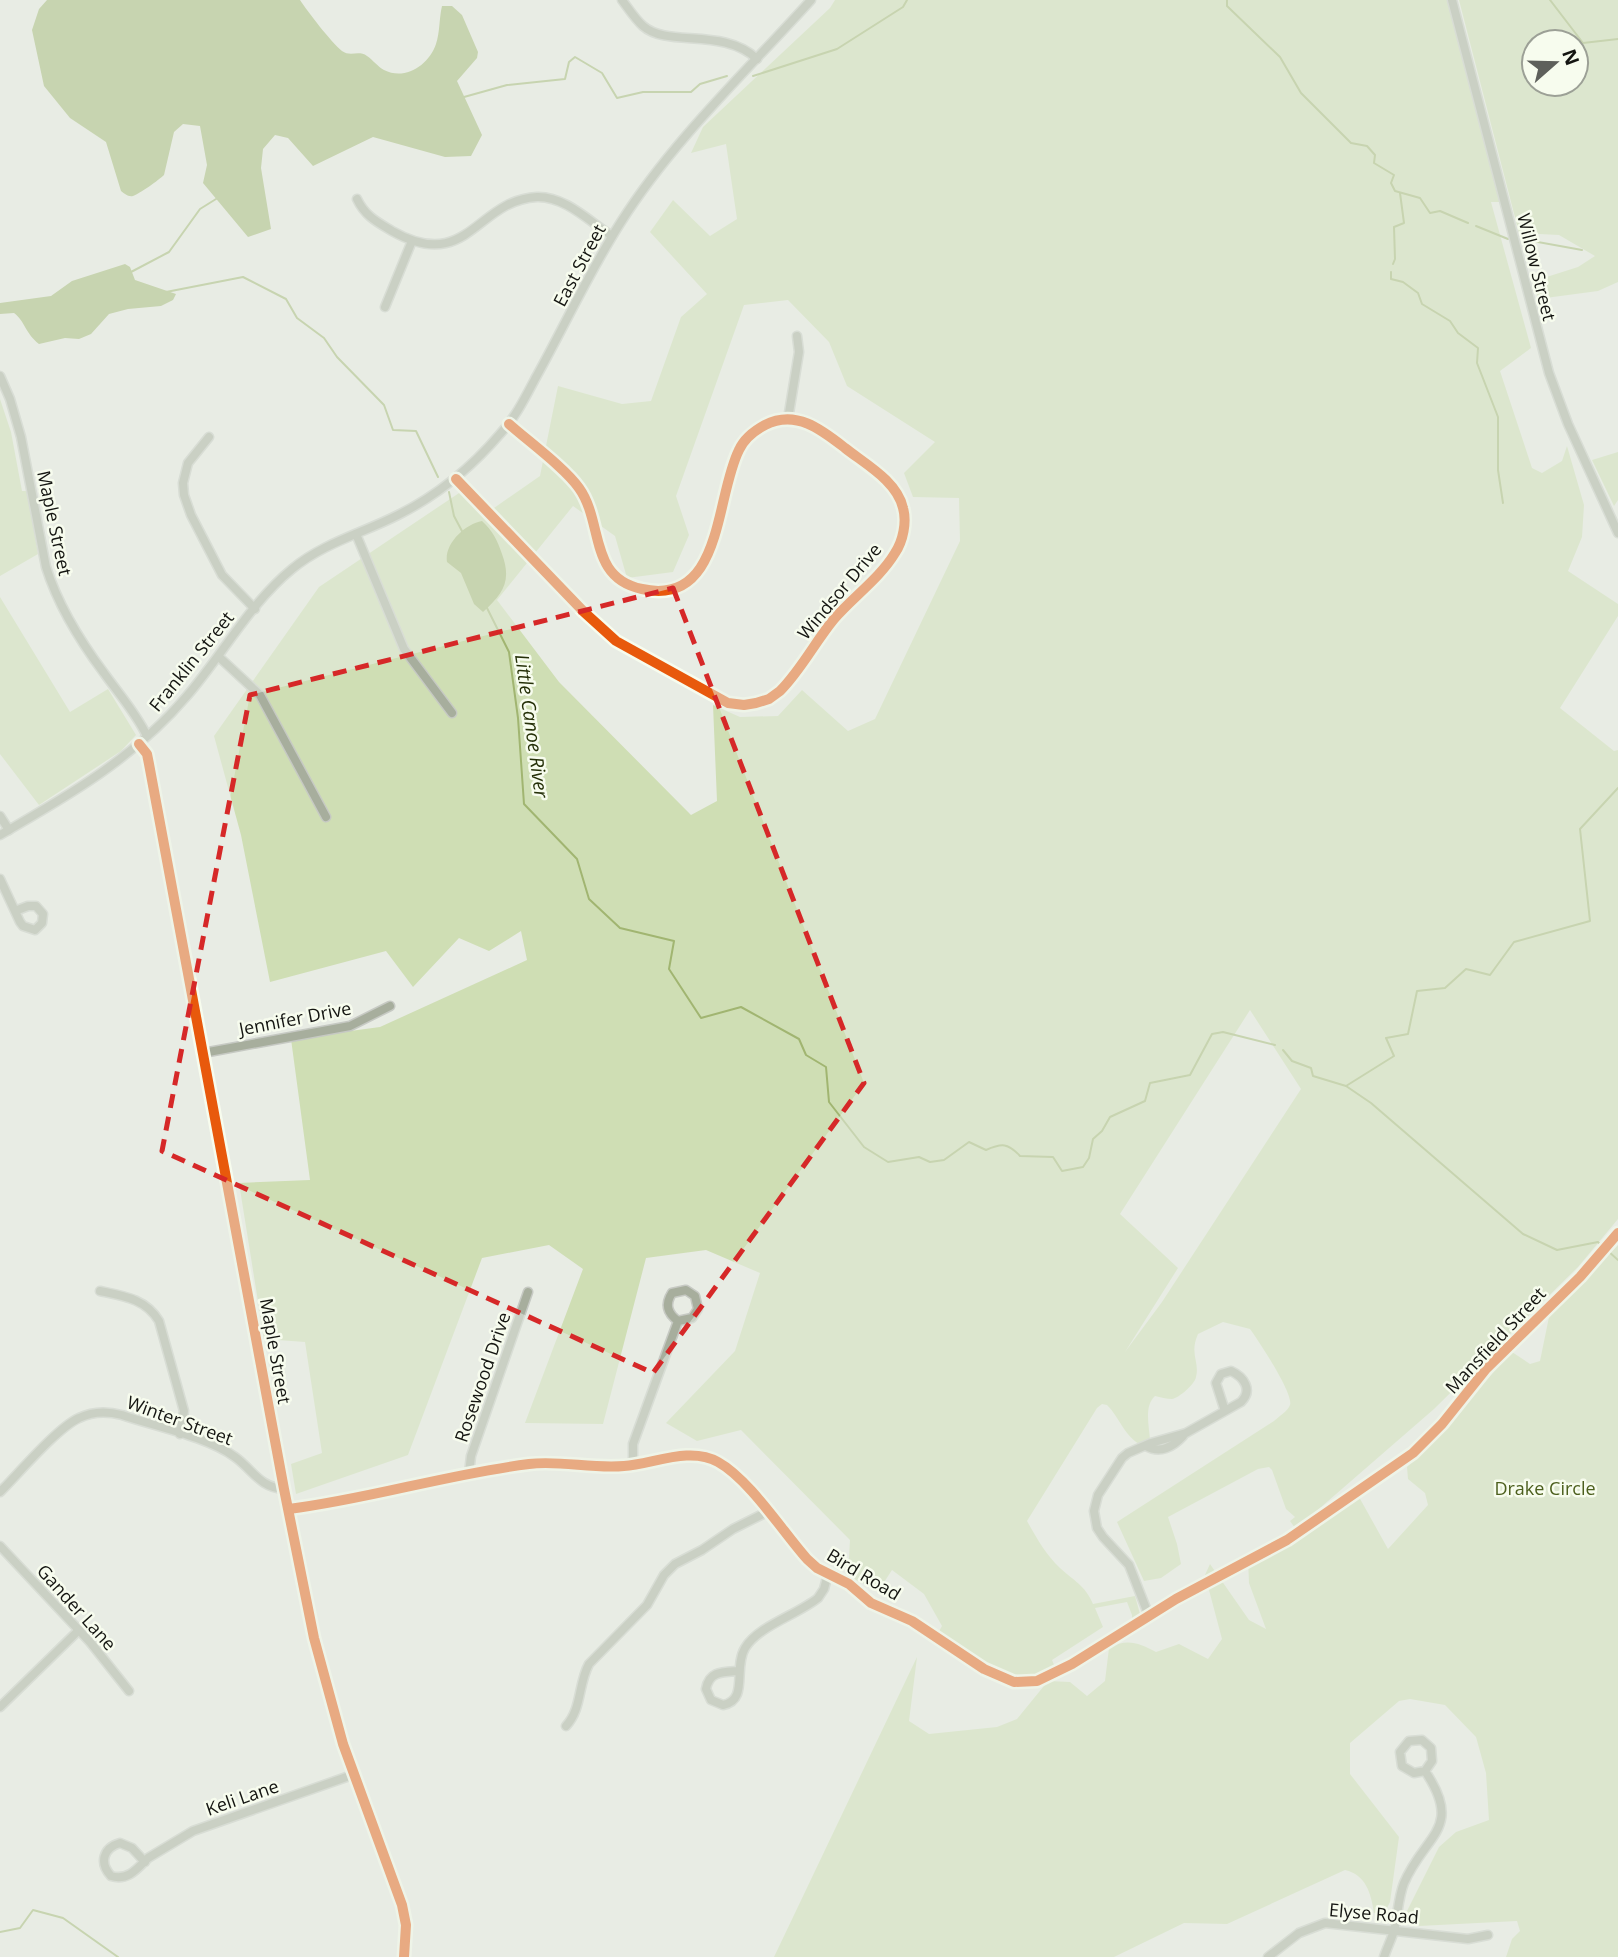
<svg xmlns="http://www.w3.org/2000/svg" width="1618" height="1957" viewBox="0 0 1618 1957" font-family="'Open Sans',sans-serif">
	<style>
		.green { fill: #cfdeb4; fill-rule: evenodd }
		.water { fill: #a1b571 }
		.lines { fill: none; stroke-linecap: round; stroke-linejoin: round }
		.stream { stroke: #a1b571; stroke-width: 2 }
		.minor-casing { stroke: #c6c9c3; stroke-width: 11 }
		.minor { stroke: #a7ae9d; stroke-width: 8 }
		.cycleway-casing { stroke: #f7fcee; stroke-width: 15 }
		.cycleway { stroke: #e8590c; stroke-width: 10 }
		.marked { fill: none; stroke: #d62828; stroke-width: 5; stroke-dasharray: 14 9; stroke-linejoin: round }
		.labels { text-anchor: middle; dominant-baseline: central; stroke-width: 5; stroke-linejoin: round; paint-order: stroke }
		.street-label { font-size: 18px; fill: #141511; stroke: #f7fcee }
		.park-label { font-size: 18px; fill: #4c5f1d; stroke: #f7fcee }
		.water-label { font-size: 19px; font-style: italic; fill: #253008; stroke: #f7fcee }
	</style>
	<rect width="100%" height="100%" fill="#e8ece4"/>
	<!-- green -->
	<g class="green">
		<path d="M835,0H1447L1500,202H1491L1531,348L1500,371L1532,468L1542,473L1562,461L1567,446L1584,505L1582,537L1568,571L1618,604V616L1560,708L1614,751L1618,750V1219L1578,1267L1434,1409L1305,1521L1295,1528L1290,1521L1295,1517L1286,1509L1272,1470L1269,1467L1258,1469L1168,1517L1177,1544L1181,1564L1161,1578L1144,1581L1117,1522L1274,1421C1278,1417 1288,1411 1290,1405C1294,1394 1258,1340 1250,1329L1223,1322L1198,1334C1189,1354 1200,1362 1196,1377C1195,1384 1179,1398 1172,1399C1167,1399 1160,1397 1155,1396C1144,1406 1149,1425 1150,1440L1141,1445C1124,1436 1120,1418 1107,1405L1102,1404L1097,1408L1027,1521C1036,1537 1046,1555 1060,1568C1074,1581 1085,1585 1093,1604L1135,1596L1140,1614L1132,1622V1615L1127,1602L1095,1608L1103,1627L1052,1660L1055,1667C1048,1672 1040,1677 1030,1678C997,1682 963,1653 937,1635L942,1626L924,1594L892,1570L879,1590L848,1577L850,1540L741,1430L697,1441L666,1423L735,1351L760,1273L706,1250L646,1258L603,1424L525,1423L583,1269L549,1245L482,1258L408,1455L296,1494L291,1464L322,1453L305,1342L264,1339L239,1183L310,1180L291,1039L380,1027L527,960L521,931L489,951L459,938L413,987L386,951L270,982L241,835L214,736L319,587L468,487L494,508L540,476L558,386L622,404L651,401L681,317L707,294L650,232L673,200L710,236L737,219L726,144L691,153L703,127L830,8ZM788,300L829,342L847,386L935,442L904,473L913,497L959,498L960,541L875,719L848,731L802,690L778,716L740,717L713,705L717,801L691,815L559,682L497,600L573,506L615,536L627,578L673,572L689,535L676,496L744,305ZM1250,1010L1301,1089L1162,1302L1125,1352L1178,1268L1120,1214Z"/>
		<path d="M1459,0H1618V282L1598,291L1538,299L1534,281L1578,267L1595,256L1559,235L1519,233ZM1534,42H1576V84H1534Z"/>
		<polygon points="0,399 11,432 22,491 27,491 38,554 0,576"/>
		<polygon points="1618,452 1618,500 1614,506 1592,460"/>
		<polygon points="0,597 70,712 108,689 136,735 121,751 39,805 0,754"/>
		<path d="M1618,1245V1957H1506L1512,1939L1520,1931L1517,1921L1419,1926L1410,1922L1407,1911L1439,1847L1456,1832L1489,1820L1486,1773L1476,1737L1445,1705L1410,1699L1399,1701L1350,1743V1774L1399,1837L1390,1902L1385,1912L1374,1913C1371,1893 1366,1875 1345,1870L1227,1924L1184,1923L1114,1957H774L917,1657L909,1721L929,1734L997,1727L1017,1719L1048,1681L1070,1682L1087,1696L1105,1681L1109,1648C1127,1638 1139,1643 1156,1652L1179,1644L1208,1659L1222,1639L1205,1575L1210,1564L1249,1620L1266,1629L1249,1583L1248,1559L1359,1497L1388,1549L1428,1505L1425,1493L1408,1479L1407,1467L1512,1352L1530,1364L1540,1361L1549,1317Z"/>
	</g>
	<!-- water -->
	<g class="water">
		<path d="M47,0H300C308,12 331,42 342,51C350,57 359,50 367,56C373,60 377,66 384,70C405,81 429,65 436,44C440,32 439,19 442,6H452L462,15L478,52L477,58L457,81L482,135L471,156L445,157L373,137L313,166L288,138L275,135L263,149L261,168L271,229L248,237L203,183L207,165L200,126L183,124L174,132L164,175C159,180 139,194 133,196C128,197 125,194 121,191L106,142L70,118L44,86L32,30L39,9Z"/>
		<path d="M125,264L130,267L135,280L176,294L173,300L161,306L128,309L109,314L91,334L79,339L65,338L39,344C25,333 25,321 14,313L0,314V303L51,296L72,281Z"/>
		<path d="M482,521C493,531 497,540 502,554C512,581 503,594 483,612L474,604L461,573L447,562C444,544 465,524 482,521Z"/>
	</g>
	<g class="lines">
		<!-- stream -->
		<g class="stream">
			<polyline points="1227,0 1227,6 1280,57 1301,93 1351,143 1367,146 1375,155 1374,163 1394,175 1391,183 1395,191 1420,198 1430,213 1440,211 1468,223"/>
			<polyline points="1550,0 1583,43 1618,39"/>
			<polyline points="753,76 837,49 903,7 907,0"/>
			<polyline points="464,97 507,85 565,79 569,62 575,57 602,73 617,98 643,92 691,92 700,84 727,76"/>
			<polyline points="1476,226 1508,239"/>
			<polyline points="1521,239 1582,250"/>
			<polyline points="1393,264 1395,259 1394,227 1404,223 1400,193"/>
			<polyline points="131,272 169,252 200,209 216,199"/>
			<polyline points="1391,272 1391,279 1403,282 1418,293 1422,304 1450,321 1458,333 1478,348 1477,363 1498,417 1498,470 1503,503"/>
			<polyline points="166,292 243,277 286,299 297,318 324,338 337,357 384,405 393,430 416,431 438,477"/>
			<polyline points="449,492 454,516 463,533"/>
			<path d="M487,608L509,652L518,718L524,804L577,859L589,899L620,928L674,941L669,969L701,1018L741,1007L799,1039L806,1055L826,1067L829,1102L864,1147L888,1162L919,1157L930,1162L944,1160L969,1142L986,1150C1002,1143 1008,1143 1020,1156L1053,1157L1062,1171L1083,1167L1089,1158L1093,1139L1102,1131L1110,1117L1145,1101L1150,1083L1190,1075L1212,1034L1223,1032L1275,1045"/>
			<polyline points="1283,1050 1292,1061 1311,1068 1313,1076 1346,1086 1371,1103 1523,1234 1557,1250 1598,1242 1601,1245"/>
			<polyline points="1346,1086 1394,1056 1386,1038 1408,1034 1417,991 1445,988 1466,969 1490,975 1514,942 1590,921 1580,829 1618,788"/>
			<polyline points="1608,1251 1618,1260"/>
			<polyline points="0,1932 20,1928 33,1910 63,1918 118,1957"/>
		</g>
		<!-- minor casing -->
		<g class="minor-casing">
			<g id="minor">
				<path d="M622,0C628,8 635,19 643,26C668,48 723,27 757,59"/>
				<polyline points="1452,0 1549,373 1568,424 1618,533"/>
				<path d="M357,199C365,216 377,222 392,231C468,274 476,200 537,197C565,196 590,222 612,236"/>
				<polyline points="385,307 412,241"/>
				<path d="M0,376L10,399L21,437L46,567C58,605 80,641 104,673C119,694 136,713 147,736"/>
				<polyline points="788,419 799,352 797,336"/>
				<polyline points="209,437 188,463 183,483 184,495 191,515 222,575 255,609"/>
				<path d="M456,479L584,612L616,641L728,703L744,705L756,703L769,699L780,691C801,670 815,642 834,619C853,597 880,578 895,553C903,541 907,522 903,508C897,481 865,464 845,448C822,430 796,409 765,425C754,431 744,439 739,450C715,497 723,607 642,589C588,578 604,523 579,488C565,468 528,441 509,424"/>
				<polyline points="356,534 404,649 452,713"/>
				<polyline points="219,657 260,695 326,817"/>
				<polyline points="139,744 147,754 149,764 284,1489 314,1638 343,1744 402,1905 406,1925 404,1957"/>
				<polyline points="0,816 9,830"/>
				<path d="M0,835C68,796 134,758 186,697C222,656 249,604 292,569C323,543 363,533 398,515C438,495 471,468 500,434C515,418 525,398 535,379C564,327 589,272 621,222C673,140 746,72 811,0"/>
				<polyline points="0,879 20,922 23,926 35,930 42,923 43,914 36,906 28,906 15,911"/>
				<polyline points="203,1053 350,1026 390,1006"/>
				<path d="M100,1291C124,1296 146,1299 159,1321L184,1411L180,1434"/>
				<path d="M1146,1446C1160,1454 1173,1447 1183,1436"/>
				<path d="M633,1465V1444L678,1321C667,1313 665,1304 672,1293L686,1290L695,1296L698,1309L692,1318L678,1321"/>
				<polyline points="469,1473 471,1456 528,1292"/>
				<path d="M0,1492C19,1473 57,1428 79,1418C93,1411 107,1411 122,1415C154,1426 208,1437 235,1457C253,1470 259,1487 284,1489"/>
				<path d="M289,1509C369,1499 448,1474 529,1464C560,1460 592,1469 624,1466C653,1464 690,1446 718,1462C749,1479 783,1532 807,1559L817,1568L849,1584L871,1603L912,1621L984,1669L1014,1682L1037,1681L1072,1664L1176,1599L1287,1540L1413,1453L1442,1424L1486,1369L1580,1277L1618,1233"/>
				<polyline points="0,1546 90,1642 129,1691"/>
				<path d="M1149,1616L1129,1565L1103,1537L1097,1528L1094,1511L1098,1495L1122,1458L1128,1453L1151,1443L1186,1433L1241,1402C1253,1390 1244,1377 1231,1371L1221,1374L1216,1383L1225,1411"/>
				<path d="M738,1671C723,1672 709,1671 706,1689L711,1700L723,1705C749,1700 733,1668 745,1648C758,1626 797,1615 818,1598L824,1589L828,1574"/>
				<polyline points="0,1707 79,1630"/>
				<path d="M566,1726C582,1709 578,1684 589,1664L647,1605L664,1575L675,1564L702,1550L733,1529L769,1511"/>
				<path d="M145,1862L132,1848L120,1843C103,1848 99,1863 111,1876C128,1881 137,1869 148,1858L193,1831L355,1774"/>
				<polyline points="1268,1957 1299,1933 1325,1923 1468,1939 1488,1935"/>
				<path d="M1384,1957C1387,1948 1391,1940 1394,1931C1398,1915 1398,1898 1404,1883C1425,1834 1464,1829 1425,1771L1432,1761L1431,1748L1422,1740L1409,1741L1400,1752L1402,1766L1414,1773L1425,1771"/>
			</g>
		</g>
		<!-- minor -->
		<use href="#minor" class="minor"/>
		<!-- cycleway casing -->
		<g class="cycleway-casing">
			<g id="cycleway">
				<path d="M456,479L584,612L616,641L728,703L744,705L756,703L769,699L780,691C801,670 815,642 834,619C853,597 880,578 895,553C903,541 907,522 903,508C897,481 865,464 845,448C822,430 796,409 765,425C754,431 744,439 739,450C715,497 723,607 642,589C588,578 604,523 579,488C565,468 528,441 509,424"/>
				<polyline points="139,744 147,754 149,764 284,1489 314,1638 343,1744 402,1905 406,1925 404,1957"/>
				<path d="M289,1509C369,1499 448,1474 529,1464C560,1460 592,1469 624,1466C653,1464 690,1446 718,1462C749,1479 783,1532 807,1559L817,1568L849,1584L871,1603L912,1621L984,1669L1014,1682L1037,1681L1072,1664L1176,1599L1287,1540L1413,1453L1442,1424L1486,1369L1580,1277L1618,1233"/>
			</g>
		</g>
		<!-- cycleway -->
		<use href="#cycleway" class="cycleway"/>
	</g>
	<!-- marked area -->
	<path d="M0 0H1618V1957H0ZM673,588L864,1083L653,1373L162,1151L250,695Z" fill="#e8ece4" fill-opacity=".55" fill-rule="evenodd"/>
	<path class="marked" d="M673,588L864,1083L653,1373L162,1151L250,695Z"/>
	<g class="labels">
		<!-- street labels -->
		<g class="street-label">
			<text transform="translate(579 265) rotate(-62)">East Street</text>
			<text transform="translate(1537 267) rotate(76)">Willow Street</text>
			<text transform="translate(55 523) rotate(78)">Maple Street</text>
			<text transform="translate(839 591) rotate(-50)">Windsor Drive</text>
			<text transform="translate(191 661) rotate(-51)">Franklin Street</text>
			<text transform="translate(295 1018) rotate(-11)">Jennifer Drive</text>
			<text transform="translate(1495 1340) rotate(-47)">Mansfield Street</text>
			<text transform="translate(276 1351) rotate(80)">Maple Street</text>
			<text transform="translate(482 1377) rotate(-71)">Rosewood Drive</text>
			<text transform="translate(180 1420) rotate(20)">Winter Street</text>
			<text transform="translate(864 1574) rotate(31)">Bird Road</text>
			<text transform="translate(77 1607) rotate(48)">Gander Lane</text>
			<text transform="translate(242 1797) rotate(-19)">Keli Lane</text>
			<text transform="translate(1374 1913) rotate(5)">Elyse Road</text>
		</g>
		<!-- park labels -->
		<g class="park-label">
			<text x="1545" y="1488">Drake Circle</text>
		</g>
		<!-- water labels -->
		<g class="water-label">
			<text transform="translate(532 726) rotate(82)">Little Canoe River</text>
		</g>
	</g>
	<!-- north arrow -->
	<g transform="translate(1555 63) rotate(70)"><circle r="33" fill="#f7fcee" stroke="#9ca096" stroke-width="2"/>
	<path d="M0-5L12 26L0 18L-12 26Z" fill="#5e605b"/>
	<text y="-10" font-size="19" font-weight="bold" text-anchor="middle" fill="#141511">N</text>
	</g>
</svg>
